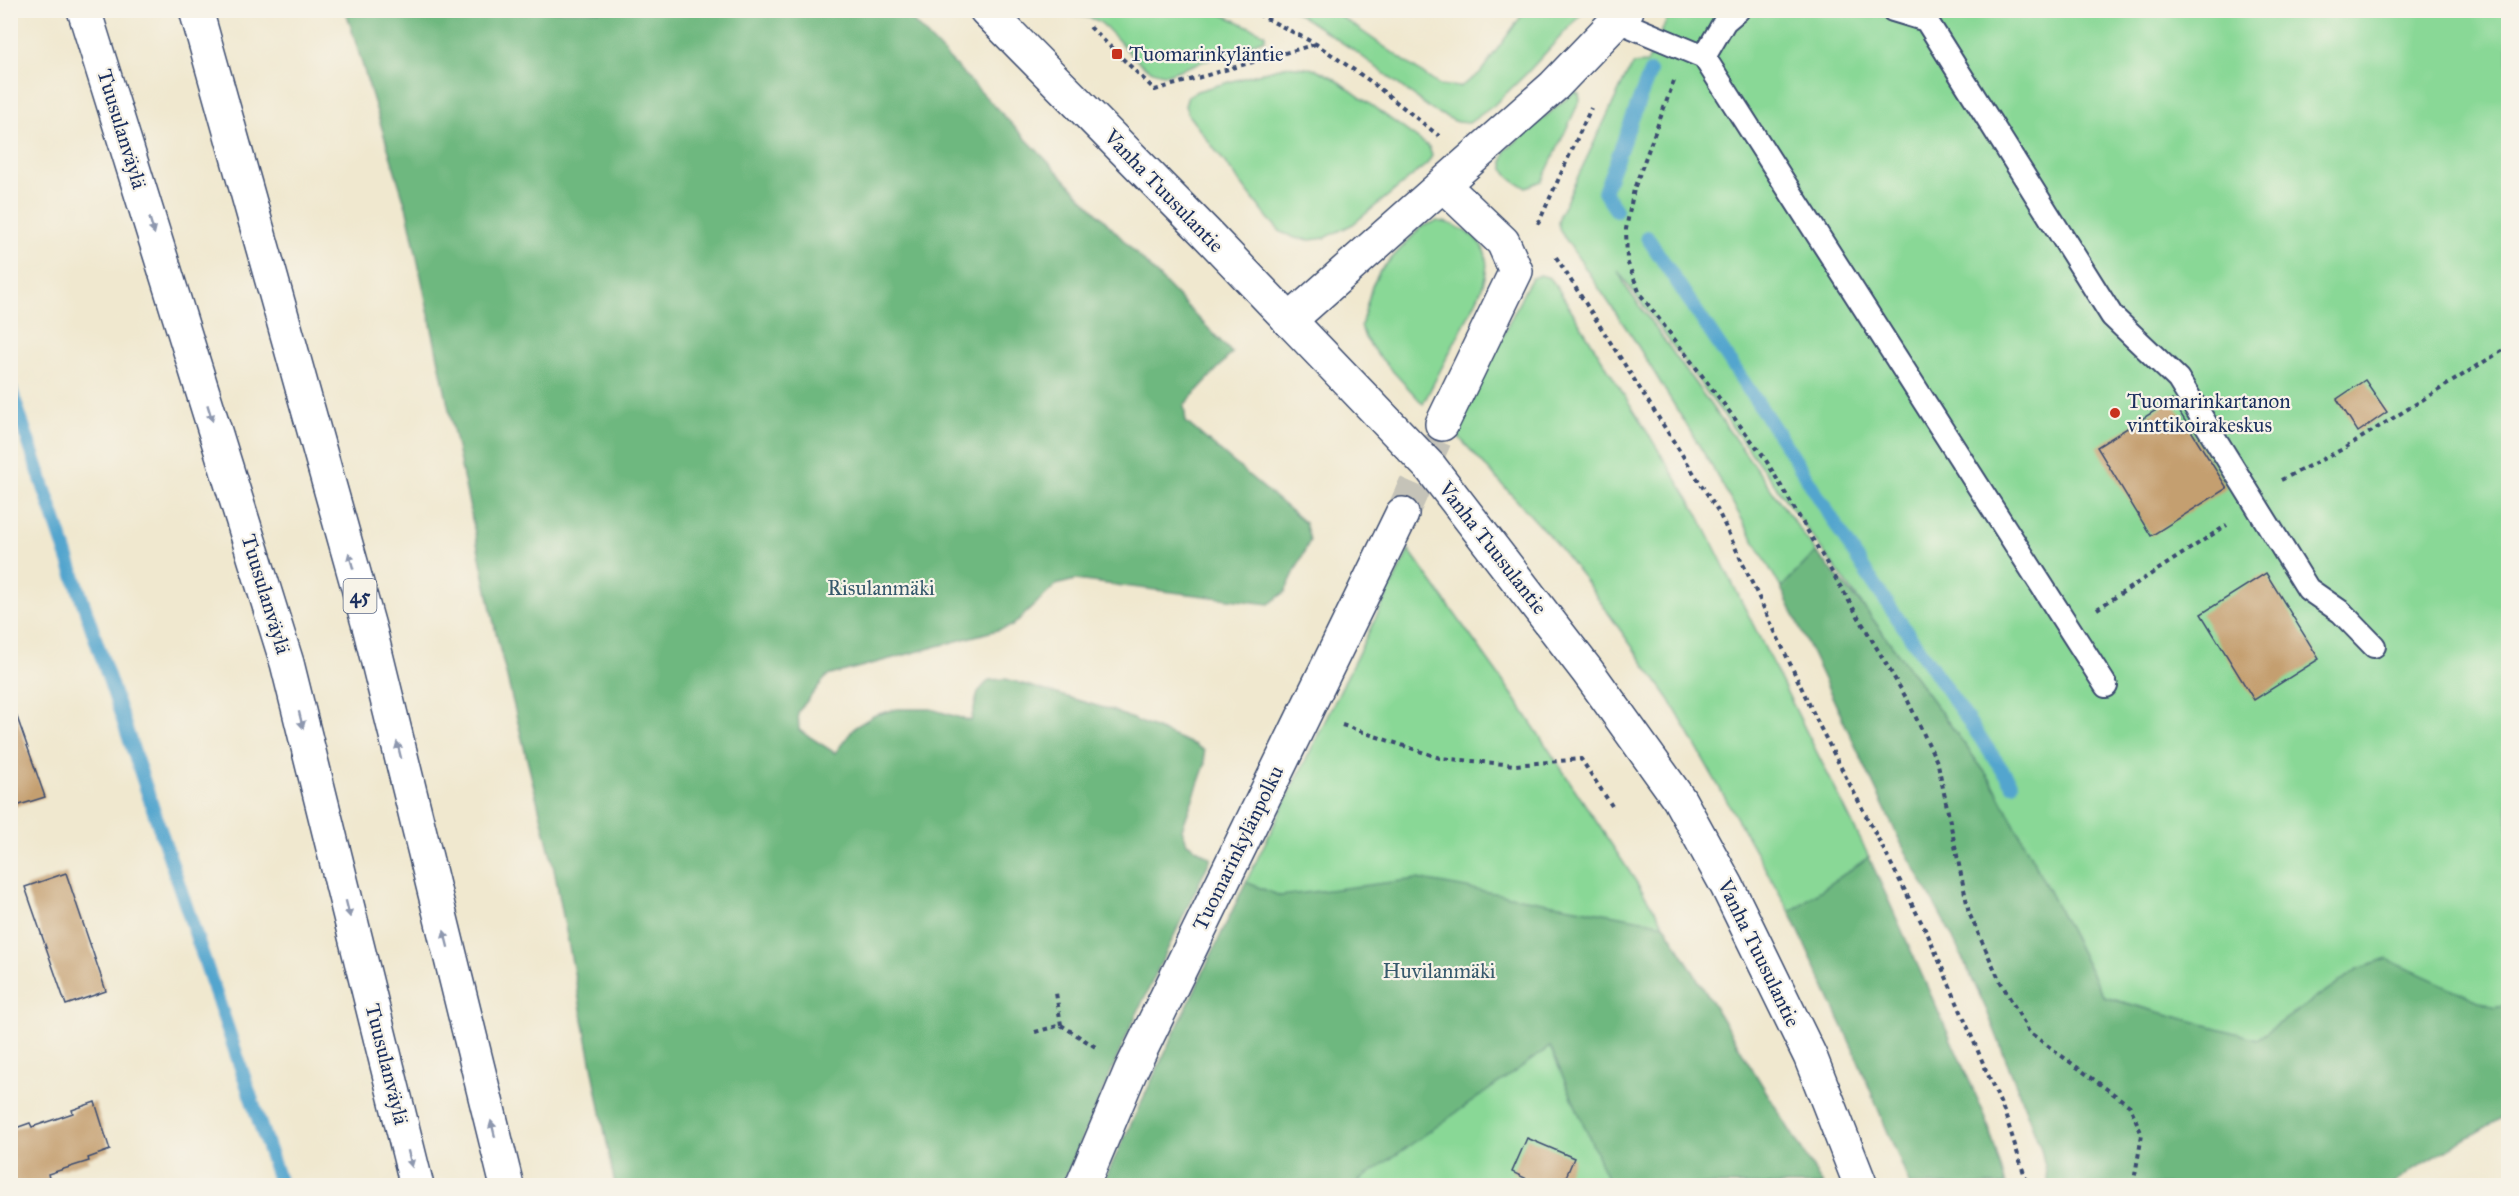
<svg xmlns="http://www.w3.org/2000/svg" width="2519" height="1196" viewBox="0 0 2519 1196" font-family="'IM FELL Great Primer',serif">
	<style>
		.green { fill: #89d896; stroke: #52847a; stroke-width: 1.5 }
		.forest { fill: #6eb87f; stroke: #44746e; stroke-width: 1.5 }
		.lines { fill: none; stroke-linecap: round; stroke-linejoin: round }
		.stream { stroke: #53a5ce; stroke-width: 14 }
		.building { fill: #c49f6f }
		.street-tunnel { stroke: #c5c3b8; stroke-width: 33; stroke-dasharray: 33 16; stroke-linecap: butt }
		.lane-casing { stroke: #3b4b6f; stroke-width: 26 }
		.street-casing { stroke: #3b4b6f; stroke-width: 36 }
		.primary-casing { stroke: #3b4b6f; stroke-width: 36 }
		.highway-casing { stroke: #3b4b6f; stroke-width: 36 }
		.path { stroke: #3b4b6f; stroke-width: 4; stroke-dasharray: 4.5 4.5; stroke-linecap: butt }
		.lane { stroke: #fff; stroke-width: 22 }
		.street { stroke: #fff; stroke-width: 33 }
		.primary { stroke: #fff; stroke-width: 33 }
		.highway { stroke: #fff; stroke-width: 33 }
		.oneway { fill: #8d97ae }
		.poi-dot { fill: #c8321e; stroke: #f7f3e8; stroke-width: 2 }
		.labels { text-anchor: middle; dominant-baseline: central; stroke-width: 4.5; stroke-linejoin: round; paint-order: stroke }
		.shield { fill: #f7f3e8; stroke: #5d6a87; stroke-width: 1.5 }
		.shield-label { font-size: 20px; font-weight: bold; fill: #1b2f5e }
		.poi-label { font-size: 21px; fill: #1b2f5e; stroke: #f7f3e8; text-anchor: start }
		.street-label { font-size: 21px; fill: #1b2f5e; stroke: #f7f3e8 }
		.park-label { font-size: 21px; fill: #36596c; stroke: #f7f3e8 }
	</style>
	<rect width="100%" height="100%" fill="#f7f3e8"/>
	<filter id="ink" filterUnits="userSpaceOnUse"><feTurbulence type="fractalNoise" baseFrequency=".0167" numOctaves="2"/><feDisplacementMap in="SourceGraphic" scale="12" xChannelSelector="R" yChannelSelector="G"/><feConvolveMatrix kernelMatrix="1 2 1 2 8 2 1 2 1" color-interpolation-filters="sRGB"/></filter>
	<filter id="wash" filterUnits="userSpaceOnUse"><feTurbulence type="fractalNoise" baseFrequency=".008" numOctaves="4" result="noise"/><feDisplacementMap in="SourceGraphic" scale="24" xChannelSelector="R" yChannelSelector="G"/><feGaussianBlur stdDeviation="1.35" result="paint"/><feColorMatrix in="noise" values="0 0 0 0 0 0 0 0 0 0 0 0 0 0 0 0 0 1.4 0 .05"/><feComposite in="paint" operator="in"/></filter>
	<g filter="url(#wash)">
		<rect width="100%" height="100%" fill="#f0e8cf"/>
		<!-- green -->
		<g class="green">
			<path d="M1057,11H1215L1265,34V39L1168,74C1136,74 1122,37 1098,21C1086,14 1069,18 1057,11Z"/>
			<polygon points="1294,11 1333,11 1439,85 1460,87 1480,73 1525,11 1584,11 1527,73 1493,106 1469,123 1457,122 1432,110 1355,51"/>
			<polygon points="1671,11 2508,11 2508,1005 2494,1008 2387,960 2358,969 2257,1039 2104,997 1992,782 1618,271 1626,287 1816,552 1781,588 1711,465 1633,338 1560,231 1558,223 1560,214 1627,74 1634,64 1647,63"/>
			<polygon points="1286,66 1316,69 1332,77 1429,147 1432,156 1427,164 1353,224 1325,238 1310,240 1295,238 1281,232 1267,217 1189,116 1185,106 1188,96 1197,91"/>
			<path d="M1574,92L1579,94L1580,100L1542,181L1526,187C1509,181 1497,169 1506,150Z"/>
			<path d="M1437,221C1449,222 1456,226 1467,232C1508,256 1475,302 1459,334C1447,357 1435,381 1423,404L1376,353L1365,338L1361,326L1372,286L1380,271L1421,227Z"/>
			<polygon points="1540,275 1550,278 1557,287 1697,512 1869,857 1790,912 1669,699 1585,580 1554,541 1455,433 1526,288 1532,278"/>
			<polygon points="1409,550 1512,694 1664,924 1823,1185 1102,1186 1246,882"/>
		</g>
		<!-- forest -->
		<g class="forest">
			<polygon points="346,11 903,11 1232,353 1184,405 1186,422 1305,523 1310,540 1285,592 1269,604 1075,580 1056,585 1012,626 827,676 798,712 799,730 835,753 855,727 875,715 897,709 931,709 971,721 978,692 989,680 1006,679 1111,710 1195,745 1204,751 1205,765 1182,829 1187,843 1211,858 1132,1024 1062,1185 615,1185 554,869 496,633 407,210"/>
			<polygon points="1816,552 1866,610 1992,782 2104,997 2257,1039 2358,969 2387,959 2494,1008 2508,1005 2508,1114 2414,1169 2392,1185 2049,1185 2041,1149 1987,1011 1952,936 1901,843 1781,588"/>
			<polygon points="1869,857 1986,1118 2006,1185 1910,1185 1853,1049 1790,912"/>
			<polygon points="1417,879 1664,924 1823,1185 1610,1185 1550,1047 1353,1185 1102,1185 1246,882 1280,896"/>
		</g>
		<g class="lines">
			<!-- stream -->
			<g class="stream">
				<polyline points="1616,210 1604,192 1650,72"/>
				<polyline points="1647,237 1791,453 1863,568 2012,784"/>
				<polyline points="10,387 280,1183 272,1186"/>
			</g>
		</g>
		<g id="blocks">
			<!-- building -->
			<g class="building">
				<polygon points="2365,380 2387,412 2358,432 2337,399"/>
				<polygon points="2172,400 2227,488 2151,536 2097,447"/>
				<polygon points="2266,573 2319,659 2254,700 2201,614"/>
				<polygon points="10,697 45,797 10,808"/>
				<polygon points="66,873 106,991 66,1005 25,887"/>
				<polygon points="95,1102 110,1150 88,1158 89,1161 48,1174 50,1183 41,1186 10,1186 10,1130 30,1123 32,1127 73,1113 72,1110"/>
				<polygon points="1527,1138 1574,1158 1562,1186 1542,1186 1512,1172"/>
			</g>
		</g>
	</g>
	<g filter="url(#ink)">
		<use href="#blocks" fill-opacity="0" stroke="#3b4b6f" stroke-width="1.5"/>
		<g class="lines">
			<!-- street-tunnel -->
			<polyline class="street-tunnel" points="1402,514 1442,424"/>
			<!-- lane casing -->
			<g class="lane-casing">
				<g id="lane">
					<polyline points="1893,10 1926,20 2112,316 2178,379 2308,589 2341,612 2374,646"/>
					<polyline points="1618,21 1704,57 2106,686"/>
					<polyline points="1704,57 1725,21 1738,10"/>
				</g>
			</g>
			<!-- street casing -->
			<g class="street-casing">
				<g id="street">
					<polyline points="1289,321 1554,86 1627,10"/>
					<polyline points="1442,424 1516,271 1503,242 1443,185"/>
					<polyline points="1082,1186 1131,1070 1402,514"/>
				</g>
			</g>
			<!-- primary casing -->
			<g class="primary-casing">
				<polyline id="primary" points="986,10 1206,233 1431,468 1588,672 1679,799 1727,886 1810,1056 1861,1186"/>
			</g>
			<!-- highway casing -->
			<g class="highway-casing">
				<g id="highway">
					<polyline points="84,10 287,663 417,1186"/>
					<polyline points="196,10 370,630 507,1186"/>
				</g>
			</g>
			<!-- path -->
			<g class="path">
				<polyline points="1250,10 1316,44 1370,81 1439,136"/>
				<polyline points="1090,27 1155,90 1316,44"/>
				<polyline points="1674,81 1634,189 1626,229 1627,261 1640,294 1764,457 1908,701 1938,764 1969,913 1999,979 2029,1032 2130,1106 2142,1135 2133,1186"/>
				<polyline points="1538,224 1591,108"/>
				<polyline points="1556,257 1718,511 1820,727 1928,935 2005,1114 2028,1186"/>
				<polyline points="2281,480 2343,449 2508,347"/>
				<polyline points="2097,609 2227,525"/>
				<polyline points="1342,725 1440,758 1515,765 1581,759 1612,806"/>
				<polyline points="1061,1025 1097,1048"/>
				<polyline points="1035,1032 1061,1025 1056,993"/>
			</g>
			<!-- lane -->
			<use href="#lane" class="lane"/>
			<!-- street -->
			<use href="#street" class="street"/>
			<!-- primary -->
			<use href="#primary" class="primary"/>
			<!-- highway -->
			<use href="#highway" class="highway"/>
		</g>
		<!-- one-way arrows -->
		<defs><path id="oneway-solid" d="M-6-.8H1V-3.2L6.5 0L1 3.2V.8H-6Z" transform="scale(1.5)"/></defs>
		<g class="oneway">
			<use href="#oneway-solid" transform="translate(152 226) rotate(73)"/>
			<use href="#oneway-solid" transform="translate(210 413) rotate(73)"/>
			<use href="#oneway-solid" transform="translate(351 561) rotate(-106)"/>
			<use href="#oneway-solid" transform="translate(301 720) rotate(76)"/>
			<use href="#oneway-solid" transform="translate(399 750) rotate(-104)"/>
			<use href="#oneway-solid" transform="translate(348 909) rotate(76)"/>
			<use href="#oneway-solid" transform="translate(446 939) rotate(-104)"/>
			<use href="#oneway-solid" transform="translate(493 1129) rotate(-104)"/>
			<use href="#oneway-solid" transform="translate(410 1159) rotate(76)"/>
		</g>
	</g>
	<!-- markers -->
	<g class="poi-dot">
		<rect x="1111" y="48" width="12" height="12" rx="3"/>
		<circle cx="2115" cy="413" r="6"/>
	</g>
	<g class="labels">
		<!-- shield labels -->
		<rect class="shield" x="343.5" y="579" width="33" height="34" rx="4.5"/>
		<g class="shield-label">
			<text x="360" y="596">45</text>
		</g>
		<!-- poi labels -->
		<g class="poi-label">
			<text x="1129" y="54">Tuomarinkyläntie</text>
			<text x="2127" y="401">Tuomarinkartanon<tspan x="2127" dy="24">vinttikoirakeskus</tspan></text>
		</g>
		<!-- street labels -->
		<g class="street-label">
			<text transform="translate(122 129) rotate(73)">Tuusulanväylä</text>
			<text transform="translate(1164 191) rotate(46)">Vanha Tuusulantie</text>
			<text transform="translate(1493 548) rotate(52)">Vanha Tuusulantie</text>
			<text transform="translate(266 594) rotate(73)">Tuusulanväylä</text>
			<text transform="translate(1238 848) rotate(-64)">Tuomarinkylänpolku</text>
			<text transform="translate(1759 953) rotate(64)">Vanha Tuusulantie</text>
			<text transform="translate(387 1064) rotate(76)">Tuusulanväylä</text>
		</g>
		<!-- park labels -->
		<g class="park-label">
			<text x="881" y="588">Risulanmäki</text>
			<text x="1439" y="971">Huvilanmäki</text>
		</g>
	</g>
	<!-- margin -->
	<rect width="2519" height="1196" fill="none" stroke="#f7f3e8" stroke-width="36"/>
</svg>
